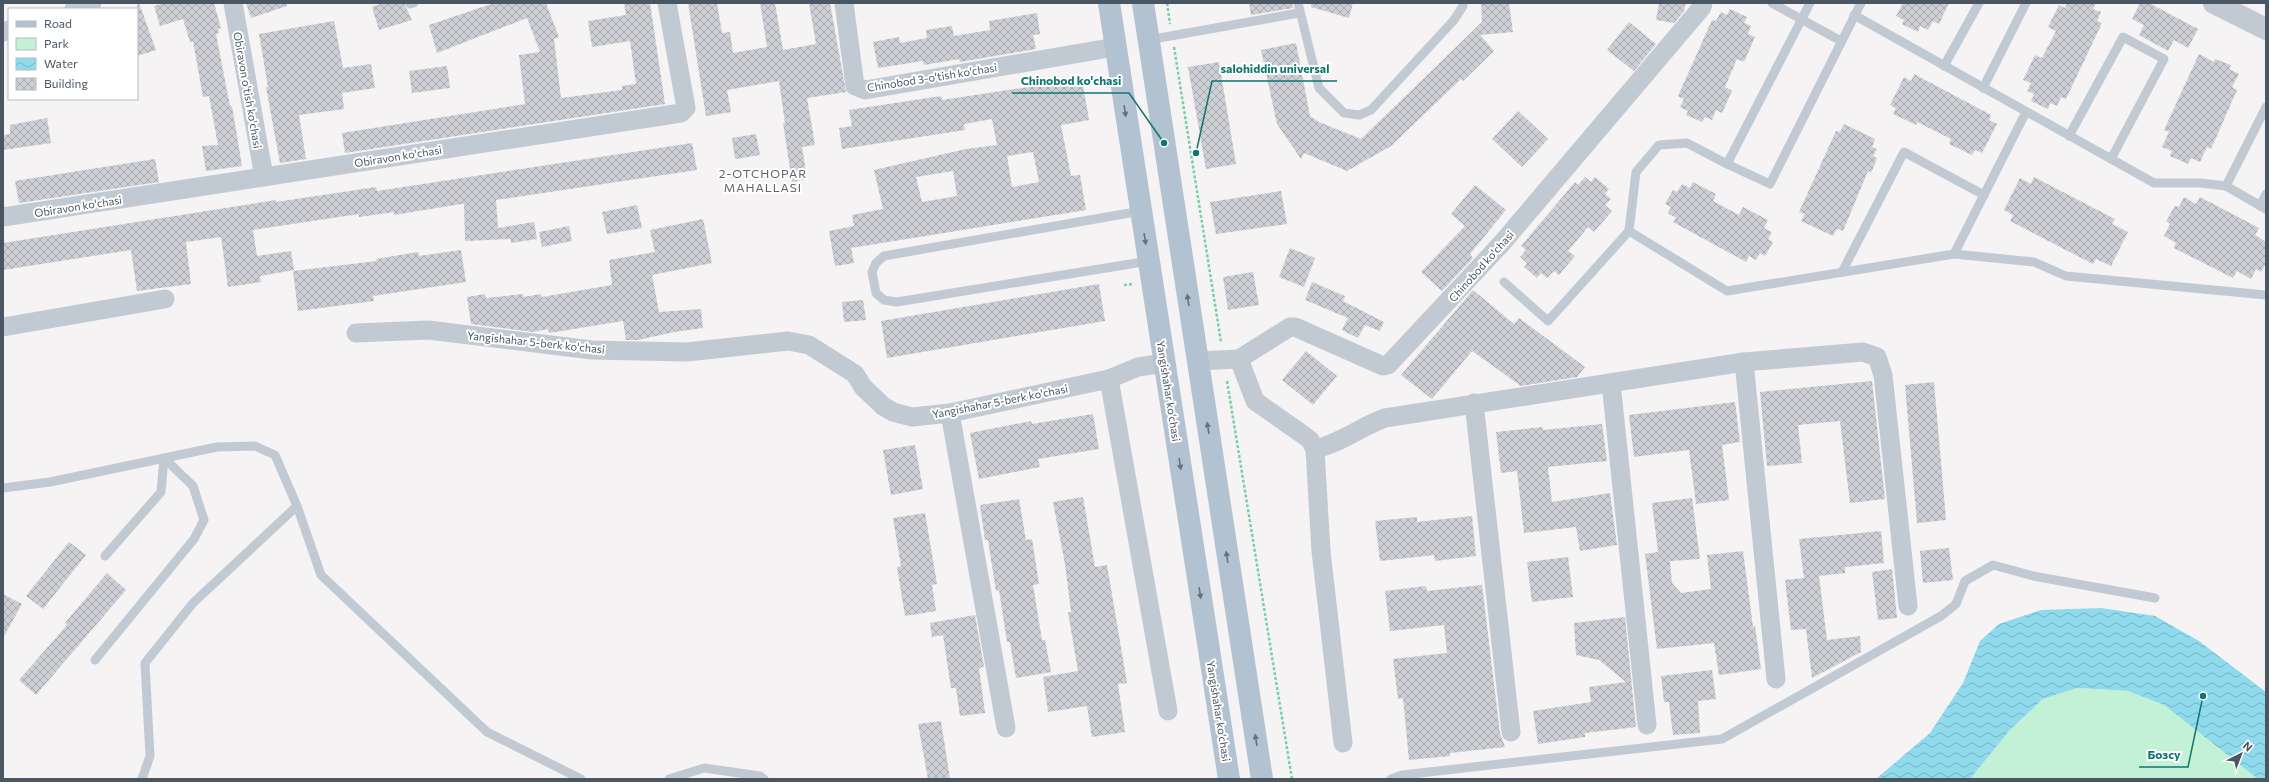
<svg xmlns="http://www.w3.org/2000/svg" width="2269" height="782" viewBox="0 0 2269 782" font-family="Commissioner,sans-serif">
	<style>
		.green { fill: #c3f1d5 }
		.water { fill: url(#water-waves) }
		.building { fill: url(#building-cross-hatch); fill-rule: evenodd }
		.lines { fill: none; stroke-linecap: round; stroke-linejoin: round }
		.path { stroke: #7ad0a6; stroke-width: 2.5; stroke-dasharray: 3 2; stroke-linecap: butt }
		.service { stroke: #c1cad2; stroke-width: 9 }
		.minor { stroke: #c1cad2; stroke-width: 19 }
		.tertiary { stroke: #c1cad2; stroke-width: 22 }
		.primary { stroke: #b3c2d1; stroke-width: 22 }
		.oneway { fill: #64717d }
		.labels { text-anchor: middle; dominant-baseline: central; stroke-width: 4; stroke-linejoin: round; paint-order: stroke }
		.street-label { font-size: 11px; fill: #4a5661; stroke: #fff }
		.neighbourhood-label { font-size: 12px; letter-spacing: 1px; fill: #5f6368; stroke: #fff }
		.leader { fill: none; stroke: #0f766e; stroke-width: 1.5 }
		.callout-dot { fill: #0f766e; stroke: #fff; stroke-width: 1.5 }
		.callout-label { font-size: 12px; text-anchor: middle; font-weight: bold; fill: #0f766e; stroke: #fff; stroke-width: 4; stroke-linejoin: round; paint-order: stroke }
	</style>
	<defs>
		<pattern id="water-waves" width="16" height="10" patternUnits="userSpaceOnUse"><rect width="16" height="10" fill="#90daee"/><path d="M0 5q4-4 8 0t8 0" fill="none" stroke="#78b4c4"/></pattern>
		<pattern id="building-cross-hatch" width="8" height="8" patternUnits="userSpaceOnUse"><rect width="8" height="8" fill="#cdcfd5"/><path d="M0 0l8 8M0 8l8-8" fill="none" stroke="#a8abb0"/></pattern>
	</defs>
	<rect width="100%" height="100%" fill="#f5f3f3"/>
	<!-- green -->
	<polygon class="green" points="2077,688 2128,691 2164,705 2258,779 1970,779 2010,730 2043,699"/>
	<!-- water -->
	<polygon class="water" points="2101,608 2155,616 2199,641 2266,692 2266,779 2258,779 2164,705 2128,691 2077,688 2043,699 2010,730 1970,779 1876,779 1930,733 1963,683 1980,641 1999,624 2041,610"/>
	<!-- building -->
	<g class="building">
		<polygon points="137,3 139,3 156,50 137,56"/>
		<polygon points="164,3 214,3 221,28 218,29 219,33 216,34 230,106 232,106 242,166 206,171 202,146 218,145 209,96 203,97 193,41 190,42 183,19 160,26 154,6"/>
		<polygon points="246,3 287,3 287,6 251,18"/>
		<polygon points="383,3 404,3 412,20 379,30 372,7"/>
		<polygon points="494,3 546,3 559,37 554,39 561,98 622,90 622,86 636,84 630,41 592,47 588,21 626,15 624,3 650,3 665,104 345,153 342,133 525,104 519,55 540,52 527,18 437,53 429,25"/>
		<polygon points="688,3 717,3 722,33 730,32 733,53 767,47 760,3 775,3 783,50 816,44 809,3 830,3 846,92 807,98 815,145 802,147 807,179 792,182 783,123 785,123 779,81 727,90 731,112 706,116"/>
		<polygon points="1249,3 1292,3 1293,8 1251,15"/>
		<polygon points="1311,3 1353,3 1349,18 1311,7"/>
		<polygon points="1481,3 1509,3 1513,32 1480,35 1494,51 1463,81 1461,79 1391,146 1347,171 1304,153 1301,159 1277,124 1261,50 1296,43 1310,116 1319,122 1361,139 1482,22"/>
		<polygon points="1659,3 1686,3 1684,11 1674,23 1656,20"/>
		<polygon points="1903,3 1949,3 1939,24 1933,21 1928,30 1920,26 1918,32 1902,24 1904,20 1896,16"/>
		<polygon points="2067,3 2096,3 2093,9 2101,12 2097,21 2102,23 2066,99 2061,97 2057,106 2050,103 2048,109 2031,101 2034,94 2027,91 2031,83 2023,80 2035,55 2042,58 2056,31 2048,27 2059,5 2065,8"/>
		<polygon points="2140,3 2149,3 2198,29 2188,48 2174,40 2168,51 2139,35 2144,25 2132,19"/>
		<polygon points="1730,9 1747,17 1744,23 1751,26 1748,34 1755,37 1744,62 1737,59 1725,87 1732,91 1722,113 1716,110 1712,120 1705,117 1702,122 1686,115 1688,111 1680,107 1684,99 1678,96 1712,20 1716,21 1721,12 1727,15"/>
		<polygon points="1037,13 1040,34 1033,35 1036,49 960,62 959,59 924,65 923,61 878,68 873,42 899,37 900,43 927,38 926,30 952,26 954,36 990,30 989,21"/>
		<polygon points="334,21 343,68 371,64 375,88 342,93 344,109 299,115 306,159 280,163 266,87 268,87 259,34"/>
		<polygon points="1629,22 1656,44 1634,71 1607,50"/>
		<polygon points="2199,54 2214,62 2215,59 2231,65 2229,69 2239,74 2232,87 2237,90 2211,149 2207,147 2200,162 2191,158 2188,164 2170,156 2172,151 2162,147 2169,132 2164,130"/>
		<polygon points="1219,62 1236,164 1206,169 1188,67"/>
		<polygon points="447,66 450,88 412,93 409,71"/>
		<polygon points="1914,74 1991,115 1989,120 1997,124 1982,153 1975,150 1972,155 1949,144 1951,139 1917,122 1916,125 1893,114 1896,108 1890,105 1904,77 1911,81"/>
		<path d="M1082,79L1089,120L1061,125L1071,176L1080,175L1086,210L851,248L854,263L835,266L829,231L854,226L852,215L883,209L874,170L966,149L997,145L992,119L964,124L965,130L842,149L839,128L852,126L849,110L941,96L942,100ZM1033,152L1039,182L1012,187L1007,156ZM953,171L957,196L922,202L916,177Z"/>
		<polygon points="1518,111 1548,139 1522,167 1492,139"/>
		<polygon points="47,118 51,143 3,150 3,135 10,134 10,125"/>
		<polygon points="1844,124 1875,139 1872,147 1877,149 1873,156 1877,158 1871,173 1868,171 1843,231 1837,229 1833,236 1801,221 1805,214 1799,212 1836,131 1840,132"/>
		<polygon points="756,134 760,155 735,159 732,138"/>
		<polygon points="692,143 697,170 496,200 498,228 534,222 537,239 511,243 511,239 465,241 464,204 461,204 394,215 394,212 359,217 359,214 253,230 257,256 291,251 294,270 260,276 261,282 228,287 221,237 186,242 191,284 137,291 131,250 3,270 3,243 276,200 276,202 376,187 377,191"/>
		<polygon points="155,159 159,182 19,203 15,181"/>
		<polygon points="1585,177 1591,182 1595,177 1609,189 1605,194 1611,199 1605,205 1612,211 1594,232 1588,227 1568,251 1575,256 1559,275 1554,271 1547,278 1541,273 1537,278 1524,267 1527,263 1520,257 1526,250 1521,246 1575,182 1578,185"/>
		<polygon points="2034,177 2115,219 2112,224 2128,232 2111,266 2096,259 2093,264 2010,221 2013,215 2004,210 2020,178 2031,184"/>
		<polygon points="1693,182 1716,194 1713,201 1739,215 1743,207 1768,220 1764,228 1772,232 1768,239 1773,242 1765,256 1760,253 1756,260 1749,256 1746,262 1673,222 1676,218 1668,213 1671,207 1665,204 1673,190 1677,192 1682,184 1690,188"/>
		<polygon points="1475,185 1506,210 1470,254 1473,258 1442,291 1421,272 1465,226 1451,214"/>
		<polygon points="1281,191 1287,224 1216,234 1210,202"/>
		<polygon points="2184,197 2196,204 2200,197 2259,228 2255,235 2266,242 2266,263 2261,272 2256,269 2251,279 2237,271 2233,278 2174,248 2176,243 2164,236 2170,224 2166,221 2175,206 2179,207"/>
		<polygon points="637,205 642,228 607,234 602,212"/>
		<polygon points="703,219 712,263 652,275 659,312 701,309 703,328 674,332 638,340 626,340 623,321 549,333 548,329 533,332 471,324 467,297 485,294 486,298 523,294 523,297 541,294 542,297 612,285 609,260 655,252 650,230"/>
		<polygon points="569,226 572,241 542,247 539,232"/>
		<polygon points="1290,248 1315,258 1304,287 1279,277"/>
		<polygon points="461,250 466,282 373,296 374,301 298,311 293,271 377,261 376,259 418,252 419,256"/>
		<polygon points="1253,272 1259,305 1228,310 1223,277"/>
		<polygon points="1312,282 1345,296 1343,301 1384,322 1380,331 1365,325 1358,338 1342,330 1348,318 1305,300"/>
		<polygon points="1099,284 1105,321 887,358 881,321"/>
		<polygon points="1473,290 1514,324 1519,318 1585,367 1577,377 1521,386 1472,351 1432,399 1401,375"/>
		<polygon points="863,300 866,320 844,322 842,302"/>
		<polygon points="1306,351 1337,376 1313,405 1282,380"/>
		<polygon points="1872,381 1885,499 1850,503 1840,421 1798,425 1802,463 1767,466 1760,392"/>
		<polygon points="1934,382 1946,520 1917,523 1905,385"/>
		<polygon points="1735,402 1740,442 1722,445 1729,500 1696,504 1689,450 1634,457 1629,415"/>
		<polygon points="1093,414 1099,449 1038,459 1040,467 979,479 970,433 1031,421 1032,424"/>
		<polygon points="1602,424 1607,461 1548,467 1552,502 1610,493 1617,545 1580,551 1576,527 1524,533 1517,471 1501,473 1496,432 1543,427 1543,430"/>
		<polygon points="915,445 923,489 891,495 883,450"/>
		<polygon points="1083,497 1095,567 1107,565 1127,683 1118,684 1125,732 1092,737 1087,706 1048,712 1043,677 1078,671 1068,612 1071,612 1065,564 1053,502"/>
		<polygon points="1692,498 1700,559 1670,561 1672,583 1681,593 1711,589 1707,555 1743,551 1753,627 1755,626 1761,669 1719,675 1714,643 1657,649 1645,554 1658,552 1652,503"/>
		<polygon points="1019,499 1026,540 1032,539 1039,584 1033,585 1042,640 1045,640 1051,672 1016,678 1010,642 1007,642 999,590 996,591 988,540 985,540 980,505"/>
		<polygon points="925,513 937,584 932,585 936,611 905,616 897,567 901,566 893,518"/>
		<polygon points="1472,516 1476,556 1435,561 1434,555 1380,561 1375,521 1417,517 1417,522"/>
		<polygon points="1881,531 1884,563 1845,567 1845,573 1819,576 1827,640 1860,636 1861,652 1812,678 1806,629 1791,630 1785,580 1804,578 1799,539"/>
		<polygon points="69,542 86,555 43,609 26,596"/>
		<polygon points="1949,548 1953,580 1923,583 1920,551"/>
		<polygon points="1568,557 1573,597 1532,602 1527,562"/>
		<polygon points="1892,569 1897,618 1878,620 1872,572"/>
		<polygon points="107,573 126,590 36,695 19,680 67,625 65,623"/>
		<polygon points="1482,585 1500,733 1505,747 1450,753 1450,756 1409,760 1403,698 1398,699 1393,659 1447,653 1444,625 1390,631 1385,591 1426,586 1427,591"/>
		<polygon points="3,594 22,604 3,638"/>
		<polygon points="975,615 984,667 979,668 985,713 960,716 956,688 951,688 943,635 932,637 930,623"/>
		<polygon points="1625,617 1636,727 1585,733 1585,737 1538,744 1533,711 1591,702 1589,687 1626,682 1599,660 1576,655 1574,623"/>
		<polygon points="1712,670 1716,699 1698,701 1700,733 1673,735 1669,702 1664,702 1661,676"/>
		<polygon points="941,721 950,779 928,779 918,724"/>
	</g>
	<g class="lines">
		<!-- path -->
		<g class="path">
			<polyline points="1167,3 1170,24"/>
			<polyline points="1174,47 1221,342"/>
			<polyline points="1124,285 1133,284"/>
			<polyline points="1227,381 1292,779"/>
		</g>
		<!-- service -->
		<g class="service">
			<polyline points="1298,3 1319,88 1344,113 1359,115 1371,110 1454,20 1463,6 1463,3"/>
			<polyline points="1772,3 1841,41"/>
			<polyline points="1810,3 1727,164 1770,184 1861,3"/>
			<polyline points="410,4 414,3"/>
			<polyline points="1854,15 2154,183 2201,183 2226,186 2266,209"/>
			<polyline points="1148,40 1299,13"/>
			<polyline points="1944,66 1979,3"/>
			<polyline points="1983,88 2026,3"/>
			<polyline points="2069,136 2123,37 2164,59 2111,159"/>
			<polyline points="2226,186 2266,107"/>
			<polyline points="2260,206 2266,194"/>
			<polyline points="1141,211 884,256 876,263 872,272 876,293 884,300 897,302 1149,261"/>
			<polyline points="1629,231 1636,172 1659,145 1687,143 1727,164"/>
			<polyline points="1954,254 2026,112"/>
			<polyline points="1842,272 1904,152 1984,195"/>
			<polyline points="1504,282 1548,321 1629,231 1727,291 1954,254 2034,262 2066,276 2266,295"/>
			<polyline points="3,488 50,482 217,447 255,446 275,455 297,506 321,575 487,732 581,779"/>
			<polyline points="95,660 194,539 204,520 193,486 164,458 161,492 105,556"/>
			<polyline points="142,779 150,756 145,663 193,603 297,506"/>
			<polyline points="669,779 704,768 760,776 764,779"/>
			<polyline points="1391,779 1402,775 1722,739 1941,616 1956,604 1965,581 1993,565 2033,576 2155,598"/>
		</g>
		<!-- minor -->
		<g class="minor">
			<polyline points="233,3 264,177"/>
			<polyline points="844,3 855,86 865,90 1115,47"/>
			<polyline points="74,9 92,3"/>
			<polyline points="3,32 9,30"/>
			<polyline points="3,217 681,113 686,108 667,3"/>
			<polyline points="3,327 165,299"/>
			<polyline points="356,333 428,330 592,350 687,352 788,341 809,345 855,374 863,387 883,406 893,412 912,417 950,413 1109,379 1138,367 1165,363"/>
			<path d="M1239,359L1255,401L1302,434L1310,440L1315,449C1341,443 1360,427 1385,418L1744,362L1863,352L1877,357L1883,375L1908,606"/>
			<polyline points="1198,361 1239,359 1290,327 1295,327 1383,366 1388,365 1502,243 1702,7 1703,3"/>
			<polyline points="1744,362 1776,679"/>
			<polyline points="1109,379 1168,711"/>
			<polyline points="1611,383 1647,725"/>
			<polyline points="1474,403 1511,732"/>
			<polyline points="950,413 1006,728"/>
			<polyline points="1315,449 1321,551 1343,743"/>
		</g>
		<!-- tertiary -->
		<polyline class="tertiary" points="2214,3 2266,29"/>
		<!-- primary -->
		<g class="primary">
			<polyline points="1109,3 1229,779"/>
			<polyline points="1143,3 1262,779"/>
		</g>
	</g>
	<!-- one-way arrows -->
	<defs><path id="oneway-solid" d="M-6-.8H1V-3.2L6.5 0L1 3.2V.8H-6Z"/></defs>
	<g class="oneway">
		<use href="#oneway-solid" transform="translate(1125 111) rotate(81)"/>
		<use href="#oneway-solid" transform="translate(1145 239) rotate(81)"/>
		<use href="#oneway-solid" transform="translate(1188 300) rotate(-99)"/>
		<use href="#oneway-solid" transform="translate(1208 428) rotate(-99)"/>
		<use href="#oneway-solid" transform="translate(1180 464) rotate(81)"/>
		<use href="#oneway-solid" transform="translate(1227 557) rotate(-99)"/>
		<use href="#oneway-solid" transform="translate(1200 593) rotate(81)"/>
		<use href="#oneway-solid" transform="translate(1256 740) rotate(-99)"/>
	</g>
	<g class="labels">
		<!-- street labels -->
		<g class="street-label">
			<text transform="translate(932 77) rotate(-9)">Chinobod 3-o'tish ko'chasi</text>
			<text transform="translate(248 90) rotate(80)">Obiravon o'tish ko'chasi</text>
			<text transform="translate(398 156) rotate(-9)">Obiravon ko'chasi</text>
			<text transform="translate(78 206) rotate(-9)">Obiravon ko'chasi</text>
			<text transform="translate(1481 266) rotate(-48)">Chinobod ko'chasi</text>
			<text transform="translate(536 342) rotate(6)">Yangishahar 5-berk ko'chasi</text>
			<text transform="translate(1169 391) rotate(81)">Yangishahar ko‘chasi</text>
			<text transform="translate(1000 401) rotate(-11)">Yangishahar 5-berk ko'chasi</text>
			<text transform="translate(1219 711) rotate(81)">Yangishahar ko‘chasi</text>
		</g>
		<!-- neighbourhood labels -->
		<g class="neighbourhood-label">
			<text x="763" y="173">2-OTCHOPAR<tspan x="763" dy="14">MAHALLASI</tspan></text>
		</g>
	</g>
	<!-- callouts -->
	<path class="leader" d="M1196 153L1212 81H1337M1164 143L1129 93H1012M2203 696L2188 767H2139"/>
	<g class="callout-dot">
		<circle cx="1196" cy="153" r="4"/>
		<circle cx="1164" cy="143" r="4"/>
		<circle cx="2203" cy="696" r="4"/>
	</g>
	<g class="callout-label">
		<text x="1275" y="73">salohiddin universal</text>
		<text x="1071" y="85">Chinobod ko'chasi</text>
		<text x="2164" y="759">Бозсу</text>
	</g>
	<!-- border -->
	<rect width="2269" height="782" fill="none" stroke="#4a5661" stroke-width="8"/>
	<!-- legend -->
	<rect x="8" y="8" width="130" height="92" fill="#ffffff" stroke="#b7bbc0"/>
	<rect x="16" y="21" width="20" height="6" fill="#b3c2d1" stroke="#b7bbc0"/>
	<text x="44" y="28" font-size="12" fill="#4a5661">Road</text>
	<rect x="16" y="38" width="20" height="12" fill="#c3f1d5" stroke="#b7bbc0"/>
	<text x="44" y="48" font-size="12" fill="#4a5661">Park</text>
	<rect x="16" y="58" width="20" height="12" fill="url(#water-waves)" stroke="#b7bbc0"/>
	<text x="44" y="68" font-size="12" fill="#4a5661">Water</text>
	<rect x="16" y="78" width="20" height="12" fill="url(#building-cross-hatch)" stroke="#b7bbc0"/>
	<text x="44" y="88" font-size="12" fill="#4a5661">Building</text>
	<!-- north arrow -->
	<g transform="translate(2241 754) rotate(42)" stroke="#ffffff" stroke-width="3" paint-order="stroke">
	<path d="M0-3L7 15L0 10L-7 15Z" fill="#4a5661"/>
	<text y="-6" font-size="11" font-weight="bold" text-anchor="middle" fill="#4a5661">N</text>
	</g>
</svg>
